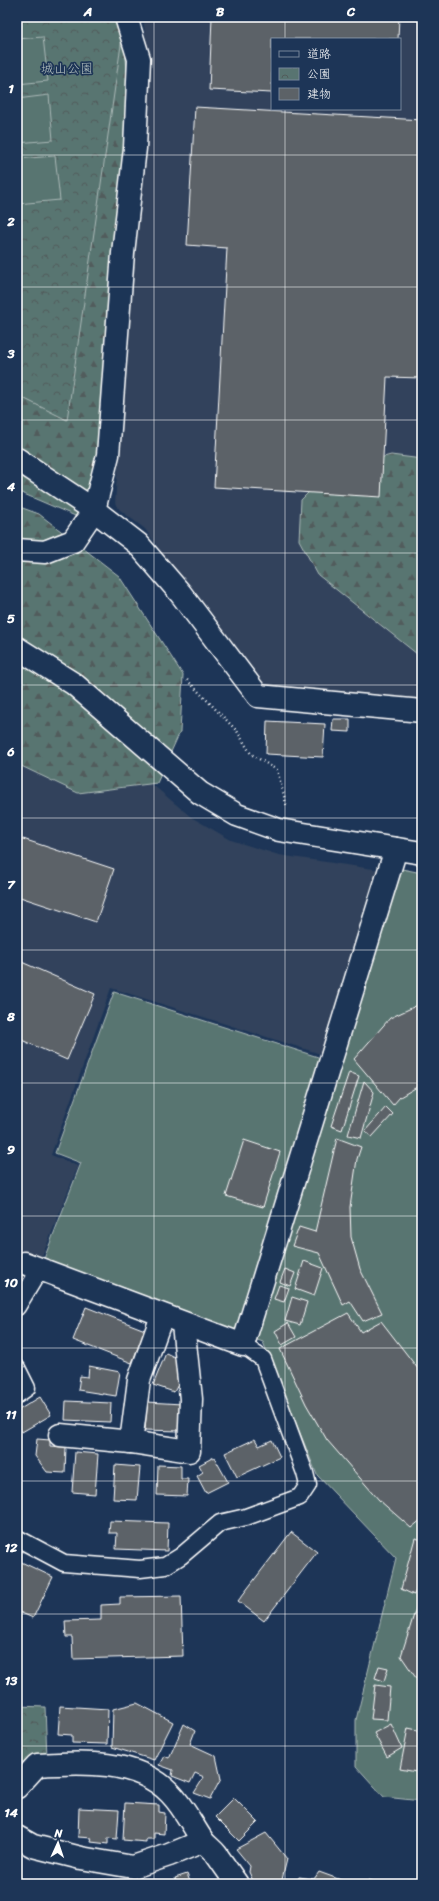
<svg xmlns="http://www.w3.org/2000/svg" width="439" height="1901" viewBox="0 0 439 1901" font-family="Sriracha,'Klee One',sans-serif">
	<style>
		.built { fill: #30425c; fill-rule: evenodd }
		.forest { fill: url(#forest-firs); stroke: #acbab8 }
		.park { fill: url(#park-crowns); stroke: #acbab8 }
		.garden { fill: #587471; stroke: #acbab8 }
		.building { fill: #5c6267; stroke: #fff }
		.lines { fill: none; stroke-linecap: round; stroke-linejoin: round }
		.lane-casing { stroke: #fff; stroke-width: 19 }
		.street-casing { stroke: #fff; stroke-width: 25 }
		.secondary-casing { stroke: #fff; stroke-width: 25 }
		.path { stroke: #fff; stroke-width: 2.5; stroke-dasharray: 1 3; stroke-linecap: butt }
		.lane { stroke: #1d3557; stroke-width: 16 }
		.street { stroke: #1d3557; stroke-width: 22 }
		.secondary { stroke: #1d3557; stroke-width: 22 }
		.grid { fill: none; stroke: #fff; stroke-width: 1; stroke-opacity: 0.55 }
		.labels { text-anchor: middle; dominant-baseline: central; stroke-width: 3.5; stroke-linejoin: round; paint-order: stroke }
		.park-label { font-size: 13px; fill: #b4c0bf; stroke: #1d3557 }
		.neatline { fill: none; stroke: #fff; stroke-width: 1.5 }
		.grid-label { font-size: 13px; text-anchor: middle; font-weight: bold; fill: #fff }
	</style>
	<defs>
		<pattern id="forest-firs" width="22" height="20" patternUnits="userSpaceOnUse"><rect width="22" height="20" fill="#587471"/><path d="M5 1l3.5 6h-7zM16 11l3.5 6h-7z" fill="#515c5b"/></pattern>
		<pattern id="park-crowns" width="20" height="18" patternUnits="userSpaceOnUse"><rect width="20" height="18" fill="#587471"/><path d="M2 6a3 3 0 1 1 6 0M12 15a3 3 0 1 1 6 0" fill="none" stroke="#515c5b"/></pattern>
	</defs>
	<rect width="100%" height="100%" fill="#1d3557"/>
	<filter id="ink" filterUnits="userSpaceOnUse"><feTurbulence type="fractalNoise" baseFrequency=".025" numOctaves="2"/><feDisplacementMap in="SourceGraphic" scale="8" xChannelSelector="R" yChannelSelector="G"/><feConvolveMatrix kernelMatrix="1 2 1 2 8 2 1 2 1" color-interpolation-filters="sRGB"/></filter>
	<g filter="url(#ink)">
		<!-- built -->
		<g class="built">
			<path d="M143,17H422V701L285,690L267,685L259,681L173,569L145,529L120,510L115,503L126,354L142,175L148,62ZM272,39H400V109H272Z"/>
			<polygon points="17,678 56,703 191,817 231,840 279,855 380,870 324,1055 111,988 51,1155 78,1166 40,1262 17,1297"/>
		</g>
		<!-- forest -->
		<g class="forest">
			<polygon points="17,17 110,17 125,47 130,108 95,471 80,518 17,491"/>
			<polygon points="391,455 422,459 422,658 318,575 299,540 301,500 329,472"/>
			<polygon points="17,506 39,514 119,576 183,675 180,732 157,783 78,793 17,764"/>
		</g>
		<!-- park -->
		<g class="park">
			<polygon points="17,17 125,17 67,420 17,395"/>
			<polygon points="17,1706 45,1707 47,1758 29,1767 17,1758"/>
		</g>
		<!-- garden -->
		<g class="garden">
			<polygon points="43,37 48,81 17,84 17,39"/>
			<polygon points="49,95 53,140 17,143 17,99"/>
			<polygon points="55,156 60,200 17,204 17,159"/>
			<polygon points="402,869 422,873 422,1801 384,1797 356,1766 356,1720 396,1558 317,1475 263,1342 42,1264 81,1163 55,1153 114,992 340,1064"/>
		</g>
		<!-- building -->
		<g class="building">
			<polygon points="212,17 399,17 398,39 272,39 272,93 209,90"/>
			<polygon points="195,107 422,120 422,378 387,377 381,497 214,487 227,248 187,245"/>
			<polygon points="422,405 422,425 420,425"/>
			<polygon points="333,719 350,719 350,732 332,731"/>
			<polygon points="267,721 325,724 323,757 266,754"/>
			<polygon points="20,838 114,869 96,922 17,896 17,847"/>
			<polygon points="17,960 95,994 67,1060 17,1038"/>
			<polygon points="422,1003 422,1084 400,1097 393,1105 354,1059 390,1018"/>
			<polygon points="349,1072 359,1076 342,1130 331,1126"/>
			<polygon points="364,1081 374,1092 361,1138 348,1135"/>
			<polygon points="386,1107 393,1114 372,1137 365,1131"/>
			<polygon points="337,1138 361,1147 357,1159 350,1207 351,1237 360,1269 382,1313 363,1321 350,1301 343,1305 319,1253 292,1246 299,1227 315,1232"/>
			<polygon points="244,1140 280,1152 263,1207 226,1196"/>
			<polygon points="304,1261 323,1268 314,1296 295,1289"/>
			<polygon points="285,1269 295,1273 290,1286 280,1282"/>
			<polygon points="279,1285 289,1288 284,1302 274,1299"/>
			<polygon points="292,1297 307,1302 300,1325 285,1321"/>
			<polygon points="86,1307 145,1330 132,1363 73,1340"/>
			<polygon points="348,1313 361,1332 381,1321 422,1374 422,1519 411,1528 379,1500 327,1440 306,1404 280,1349"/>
			<polygon points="288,1323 296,1337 282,1345 275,1331"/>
			<polygon points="166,1353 178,1359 181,1379 174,1392 153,1385"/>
			<polygon points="89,1366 120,1372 116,1396 78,1390 80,1376 88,1377"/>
			<polygon points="40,1397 51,1415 22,1432 17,1423 17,1411"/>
			<polygon points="66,1401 111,1403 110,1422 65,1420"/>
			<polygon points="147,1402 182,1404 180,1431 145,1430"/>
			<polygon points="37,1439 50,1440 50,1446 66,1447 65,1473 47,1472 35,1456"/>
			<polygon points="255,1439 259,1446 272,1440 280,1457 237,1477 225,1453"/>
			<polygon points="75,1452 98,1454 95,1494 72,1492"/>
			<polygon points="214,1457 228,1482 206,1493 197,1476 203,1472 199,1465"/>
			<polygon points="115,1465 140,1467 137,1500 113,1499"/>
			<polygon points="158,1465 181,1466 181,1479 188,1479 187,1496 157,1495"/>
			<polygon points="110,1521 168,1523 167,1551 116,1549 117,1533 109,1533"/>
			<polygon points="291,1532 317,1552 264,1621 238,1601"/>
			<polygon points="415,1538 422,1540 422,1576 414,1595 401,1589"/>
			<polygon points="17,1560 53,1577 33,1618 17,1611"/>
			<polygon points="181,1596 183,1656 73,1659 72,1637 66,1637 65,1621 101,1620 101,1605 120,1604 120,1597"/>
			<polygon points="417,1605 422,1606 422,1679 416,1678 401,1656"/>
			<polygon points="379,1666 388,1668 384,1681 375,1678"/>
			<polygon points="375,1685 390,1687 387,1720 371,1719"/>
			<polygon points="137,1703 173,1722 154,1760 112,1747 113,1709"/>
			<polygon points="60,1706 108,1709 107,1744 72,1743 72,1735 58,1734"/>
			<polygon points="184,1724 195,1731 190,1744 216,1756 221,1779 210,1799 194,1793 204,1777 195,1773 190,1783 172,1776 173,1770 159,1765 164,1756 169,1758"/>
			<polygon points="391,1724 402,1748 387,1757 374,1733"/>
			<polygon points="408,1728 422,1731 422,1773 400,1769"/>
			<polygon points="234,1798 258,1822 239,1841 215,1817"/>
			<polygon points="125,1803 159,1805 159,1812 165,1813 164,1834 154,1833 154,1839 146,1839 146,1842 123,1840"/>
			<polygon points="79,1808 119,1810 117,1839 108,1838 108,1844 91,1842 92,1838 78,1837"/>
			<polygon points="266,1833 287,1859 281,1884 261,1884 253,1881 249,1872 250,1866 236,1849"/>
			<polygon points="319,1872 352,1884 296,1884 299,1877 314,1879"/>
			<polygon points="187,1874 191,1884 177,1884 175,1878"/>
			<polygon points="204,1880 206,1884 192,1884"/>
			<polygon points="369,1880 381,1884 367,1884"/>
		</g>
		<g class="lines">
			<!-- lane casing -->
			<g class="lane-casing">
				<g id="lane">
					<polyline points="17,1307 40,1269"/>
					<polyline points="17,1368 27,1388 17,1395"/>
					<polyline points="17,1538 64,1563 140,1569 165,1566 181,1556 220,1523 246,1517 300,1497 308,1485 305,1473 263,1359 243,1345"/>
				</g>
			</g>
			<!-- street casing -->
			<g class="street-casing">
				<g id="street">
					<polyline points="17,459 94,510 138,544 181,594 258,696 422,711"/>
					<polyline points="24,1263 243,1345 396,849"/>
					<polyline points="60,1435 131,1442 189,1451 191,1399 183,1324"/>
					<polyline points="131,1442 139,1380 162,1316"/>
					<path d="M17,1787L37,1765C81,1762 137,1759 170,1793C184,1807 192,1825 203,1841C207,1846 212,1849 216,1854C223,1864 230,1874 237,1884"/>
					<polyline points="17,1837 33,1846 81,1858 133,1867 169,1855 203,1841"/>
				</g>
			</g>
			<!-- secondary casing -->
			<g class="secondary-casing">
				<g id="secondary">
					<polyline points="17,550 45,552 73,541 94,510 108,455 123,253 135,148 139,59 126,17"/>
					<polyline points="17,648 74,684 200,793 237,815 279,830 422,853"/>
				</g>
			</g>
			<!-- path -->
			<polyline class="path" points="187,680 237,731 251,754 277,770 287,807"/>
			<!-- lane -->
			<use href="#lane" class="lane"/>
			<!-- street -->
			<use href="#street" class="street"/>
			<!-- secondary -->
			<use href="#secondary" class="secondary"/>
		</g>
	</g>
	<!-- grid -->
	<path class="grid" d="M154,17V1884M285,17V39M285,109V1884M17,155H422M17,287H422M17,420H422M17,553H422M17,685H422M17,818H422M17,950H422M17,1083H422M17,1216H422M17,1348H422M17,1481H422M17,1614H422M17,1746H422"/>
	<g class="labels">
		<!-- park labels -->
		<g class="park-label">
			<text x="67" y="68">城山公園</text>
		</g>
	</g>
	<!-- margin -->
	<rect width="439" height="1901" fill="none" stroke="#1d3557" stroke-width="44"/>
	<!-- legend -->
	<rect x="271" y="38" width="130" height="72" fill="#1d3557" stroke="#77869a"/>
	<rect x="279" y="51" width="20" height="6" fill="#1d3557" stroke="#77869a"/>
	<text x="307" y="58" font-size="12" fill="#ffffff">道路</text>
	<rect x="279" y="68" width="20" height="12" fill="url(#park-crowns)" stroke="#77869a"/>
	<text x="307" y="78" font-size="12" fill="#ffffff">公園</text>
	<rect x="279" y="88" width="20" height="12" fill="#5c6267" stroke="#77869a"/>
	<text x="307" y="98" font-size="12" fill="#ffffff">建物</text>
	<!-- north arrow -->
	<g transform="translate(58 1843) rotate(3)" stroke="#1d3557" stroke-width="3" paint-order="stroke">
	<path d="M0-3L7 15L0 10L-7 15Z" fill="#ffffff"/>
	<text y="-6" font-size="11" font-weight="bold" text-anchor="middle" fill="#ffffff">N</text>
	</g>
	<rect x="22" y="22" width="395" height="1857" class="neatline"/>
	<g class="grid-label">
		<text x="88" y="16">A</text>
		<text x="220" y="16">B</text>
		<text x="351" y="16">C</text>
		<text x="11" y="93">1</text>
		<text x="11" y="226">2</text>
		<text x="11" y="358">3</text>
		<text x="11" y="491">4</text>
		<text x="11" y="623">5</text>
		<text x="11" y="756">6</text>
		<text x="11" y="889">7</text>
		<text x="11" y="1021">8</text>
		<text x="11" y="1154">9</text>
		<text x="11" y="1287">10</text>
		<text x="11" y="1419">11</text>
		<text x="11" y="1552">12</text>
		<text x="11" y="1685">13</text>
		<text x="11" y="1817">14</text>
	</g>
</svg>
